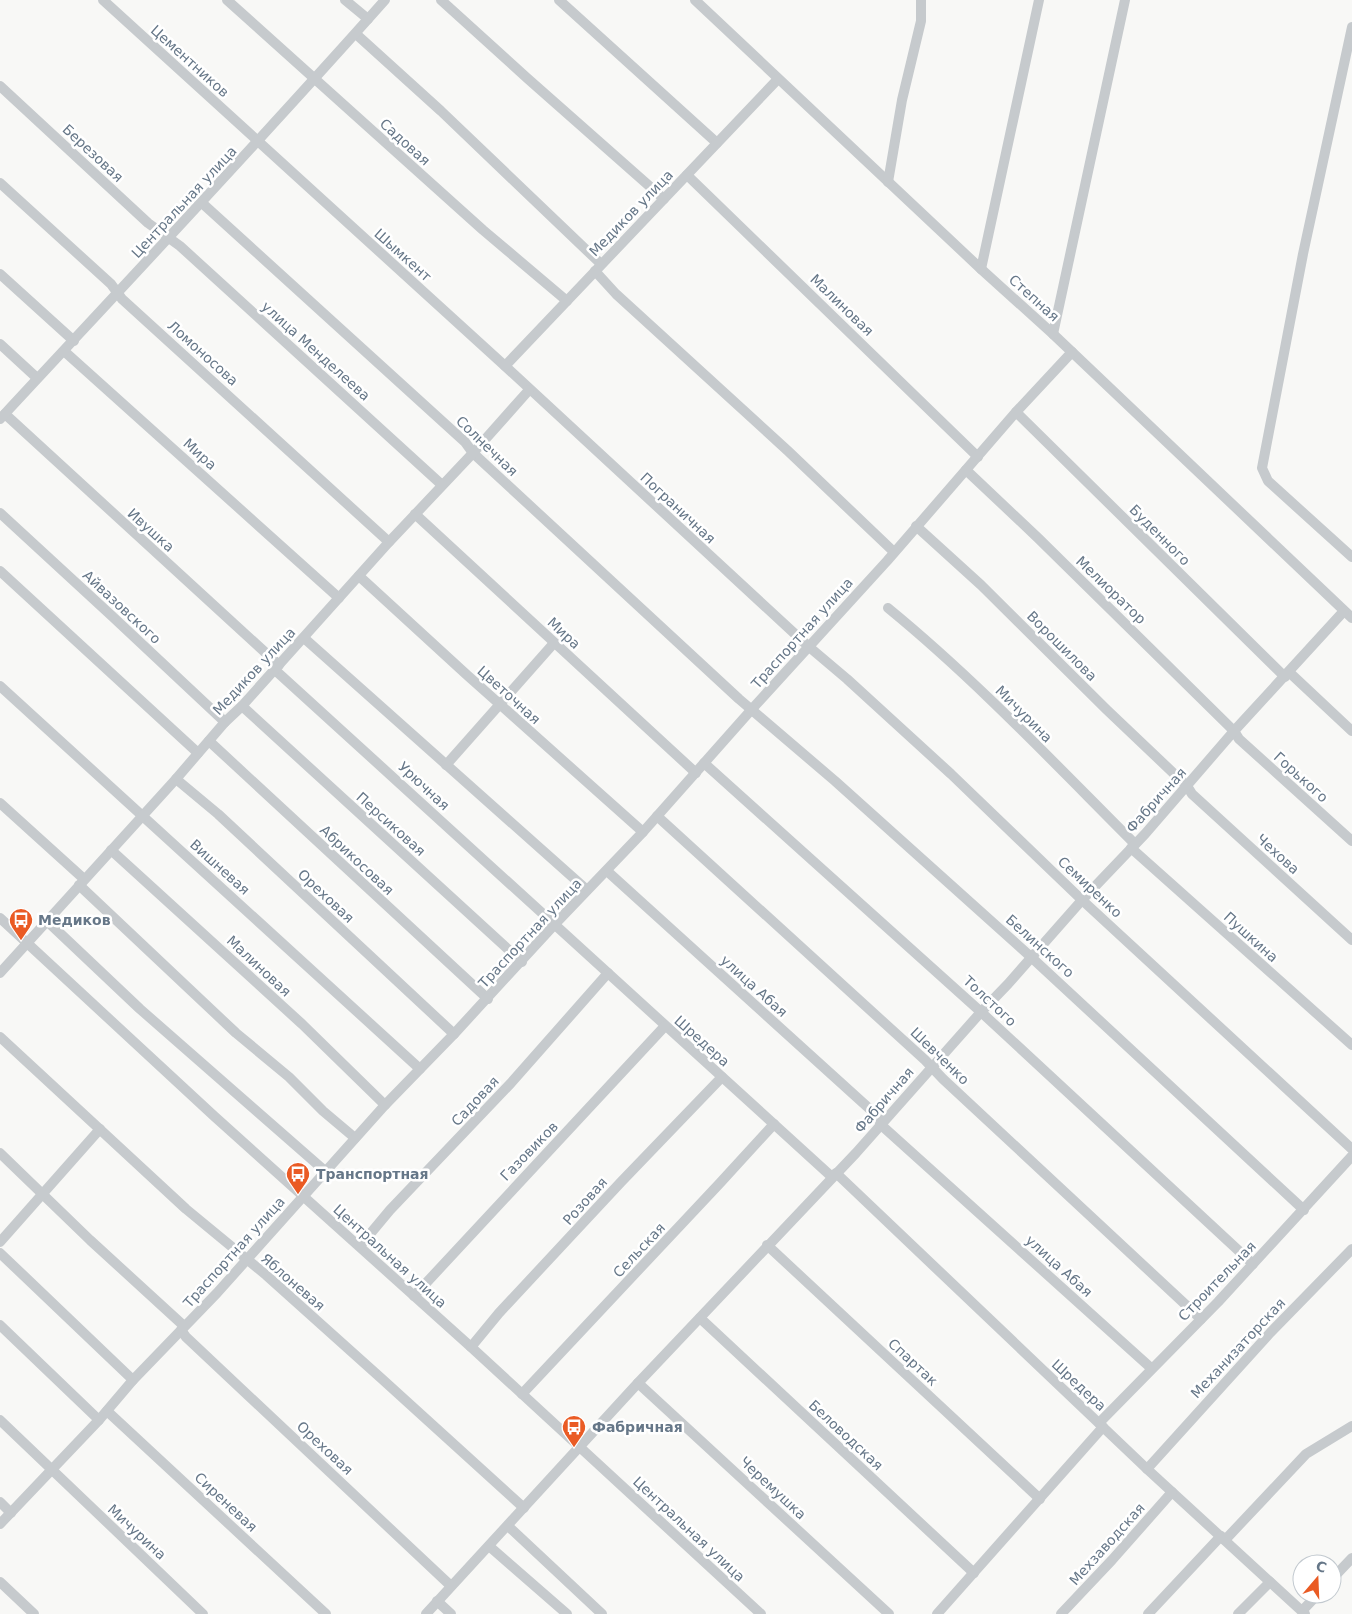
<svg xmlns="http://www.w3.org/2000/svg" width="1352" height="1614" viewBox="0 0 1352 1614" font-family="'DejaVu Sans',sans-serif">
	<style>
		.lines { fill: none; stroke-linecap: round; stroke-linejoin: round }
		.minor { stroke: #c6cacd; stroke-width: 10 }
		.labels { text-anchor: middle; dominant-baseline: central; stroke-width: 5; stroke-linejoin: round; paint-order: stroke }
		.street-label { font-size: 14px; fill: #678; stroke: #fff }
		.poi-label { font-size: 14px; font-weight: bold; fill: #678; stroke: #fff; text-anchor: start }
	</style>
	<rect width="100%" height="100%" fill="#f8f8f6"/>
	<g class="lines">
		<!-- minor -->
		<g class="minor">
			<polyline points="103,0 505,366 808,646 847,679 951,774 1082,900 1352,1149"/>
			<polyline points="227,0 483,230 567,301"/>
			<polyline points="345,0 368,19"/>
			<polyline points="441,0 527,78 664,199"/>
			<polyline points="559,0 717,143"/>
			<polyline points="695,0 981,269 1053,334 1352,618"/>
			<polyline points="1352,27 1303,254 1262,468 1268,481 1352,557"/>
			<polyline points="356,34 441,111 601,264"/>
			<polyline points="0,86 148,223 180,246 442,485"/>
			<polyline points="687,175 978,457"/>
			<polyline points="888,182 902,100 921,21 921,0"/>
			<polyline points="0,183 111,284 122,299 389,542"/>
			<polyline points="202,203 465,442 473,453 739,699 835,781 1031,957 1304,1210"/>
			<polyline points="981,269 1039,0"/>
			<polyline points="595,271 616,294 788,451 894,552"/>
			<polyline points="0,274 74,341"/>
			<polyline points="1053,334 1125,0"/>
			<polyline points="0,344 37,378"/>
			<polyline points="64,351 339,598"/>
			<polyline points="505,366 778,79"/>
			<polyline points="1016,412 1285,677"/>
			<polyline points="5,414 279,665"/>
			<path d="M0,419C129,280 259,142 385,0"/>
			<polyline points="966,470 1038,538 1234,731 1239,739 1352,841"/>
			<polyline points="0,513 113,617 225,722"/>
			<polyline points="415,514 696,773"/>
			<polyline points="916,526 981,585 1107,710 1187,786 1192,794 1352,940"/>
			<polyline points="0,571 198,753"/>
			<polyline points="359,576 467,675 643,832"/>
			<path d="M888,608C976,680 1055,764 1135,844"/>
			<polyline points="304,638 587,890"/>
			<polyline points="275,670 832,1177"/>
			<polyline points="1290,673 1352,731"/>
			<polyline points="0,686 420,1069"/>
			<polyline points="242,706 522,962"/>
			<polyline points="209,741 488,999"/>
			<polyline points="704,763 981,1012 1253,1264"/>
			<polyline points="446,765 554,643"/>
			<polyline points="176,779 218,814 454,1034"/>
			<polyline points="0,803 84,879"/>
			<polyline points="657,816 925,1060 943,1079 1201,1319"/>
			<polyline points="1131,848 1352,1045"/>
			<polyline points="111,850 302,1024 385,1105"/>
			<polyline points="607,871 883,1121"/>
			<polyline points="79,885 236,1033 289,1077 323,1111 355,1138"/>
			<polyline points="0,918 214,1116 471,1347 761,1614"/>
			<polyline points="47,921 140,1009 325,1171"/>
			<polyline points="0,973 176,779 225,722 242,706 389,542 473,453 529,390"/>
			<polyline points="0,1037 186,1209 266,1275 382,1379 524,1508"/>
			<polyline points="880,1124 1151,1368"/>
			<polyline points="0,1153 90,1240 184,1326"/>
			<polyline points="836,1173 1147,1469 1305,1614"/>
			<polyline points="0,1242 100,1129"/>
			<polyline points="767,1245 1040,1499"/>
			<polyline points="360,1246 390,1210 511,1083 608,973"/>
			<polyline points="0,1253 133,1380"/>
			<polyline points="414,1296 665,1026"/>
			<polyline points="700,1318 974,1573"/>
			<polyline points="0,1325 99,1420"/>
			<polyline points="181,1330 186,1337 451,1586"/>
			<polyline points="471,1347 499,1313 621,1182 722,1077"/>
			<polyline points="638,1383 889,1614"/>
			<polyline points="522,1394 720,1183 774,1124"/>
			<polyline points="107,1411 326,1614"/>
			<polyline points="0,1420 203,1614"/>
			<polyline points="1099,1423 1218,1302 1352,1156"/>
			<polyline points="1147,1469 1270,1333 1352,1249"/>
			<polyline points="0,1502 11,1513"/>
			<polyline points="0,1524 99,1420 133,1380 217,1293 385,1105 454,1034 554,925 643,832 752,709 887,561 1016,412 1072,352"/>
			<polyline points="508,1526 602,1614"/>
			<polyline points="1225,1540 1306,1454 1352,1426"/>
			<polyline points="489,1546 567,1614"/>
			<polyline points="1332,1579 1352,1558"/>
			<polyline points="0,1582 34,1614"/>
			<polyline points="437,1601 451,1614"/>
			<polyline points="1302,1611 1318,1594"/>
			<polyline points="426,1614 638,1383 856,1153 981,1012 1008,984 1082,900 1145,834 1234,731 1344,611"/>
			<polyline points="937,1614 1103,1427"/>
			<polyline points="1061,1614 1112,1560 1172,1492"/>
			<polyline points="1148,1614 1221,1536"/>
			<polyline points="1238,1614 1270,1582"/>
		</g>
	</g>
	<!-- icons -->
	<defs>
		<g id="bus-pin" transform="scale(1.25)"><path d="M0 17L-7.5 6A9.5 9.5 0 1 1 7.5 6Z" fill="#ea5b24" stroke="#fff"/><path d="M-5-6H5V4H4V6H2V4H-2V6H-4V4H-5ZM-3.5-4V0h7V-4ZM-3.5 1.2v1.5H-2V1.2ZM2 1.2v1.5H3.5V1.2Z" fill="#fff"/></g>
	</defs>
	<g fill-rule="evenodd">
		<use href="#bus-pin" x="21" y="920"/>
		<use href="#bus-pin" x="298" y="1174"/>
		<use href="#bus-pin" x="574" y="1427"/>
	</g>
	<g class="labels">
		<!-- street labels -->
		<g class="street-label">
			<text transform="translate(190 61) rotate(42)">Цементников</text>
			<text transform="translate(405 142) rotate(42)">Садовая</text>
			<text transform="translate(93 153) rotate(43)">Березовая</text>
			<text transform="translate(184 202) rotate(-47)">Центральная улица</text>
			<text transform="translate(631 213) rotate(-46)">Медиков улица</text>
			<text transform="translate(403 255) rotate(42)">Шымкент</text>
			<text transform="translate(1034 298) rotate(42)">Степная</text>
			<text transform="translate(842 305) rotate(44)">Малиновая</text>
			<text transform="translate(316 351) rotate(42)">улица Менделеева</text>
			<text transform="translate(203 353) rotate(42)">Ломоносова</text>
			<text transform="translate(487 446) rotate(44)">Солнечная</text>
			<text transform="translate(200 454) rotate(42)">Мира</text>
			<text transform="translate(678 508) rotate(43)">Пограничная</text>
			<text transform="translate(151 530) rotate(42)">Ивушка</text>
			<text transform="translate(1160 535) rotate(45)">Буденного</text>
			<text transform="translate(1111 590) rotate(44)">Мелиоратор</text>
			<text transform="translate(122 607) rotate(43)">Айвазовского</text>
			<text transform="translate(564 633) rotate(43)">Мира</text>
			<text transform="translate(802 633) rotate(-48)">Траспортная улица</text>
			<text transform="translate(1062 646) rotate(45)">Ворошилова</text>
			<text transform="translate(254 671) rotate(-47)">Медиков улица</text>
			<text transform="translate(509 695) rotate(42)">Цветочная</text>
			<text transform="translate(1024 714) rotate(45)">Мичурина</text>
			<text transform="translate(1301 777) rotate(42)">Горького</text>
			<text transform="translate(424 786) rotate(43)">Урючная</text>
			<text transform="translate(1156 800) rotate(-48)">Фабричная</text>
			<text transform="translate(391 824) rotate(42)">Персиковая</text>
			<text transform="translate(1278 854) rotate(42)">Чехова</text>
			<text transform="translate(357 860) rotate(43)">Абрикосовая</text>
			<text transform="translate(220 867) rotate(42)">Вишневая</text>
			<text transform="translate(1090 887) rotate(43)">Семиренко</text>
			<text transform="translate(326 896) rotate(43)">Ореховая</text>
			<text transform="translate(530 933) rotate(-47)">Траспортная улица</text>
			<text transform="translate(1251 937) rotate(42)">Пушкина</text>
			<text transform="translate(1040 946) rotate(42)">Белинского</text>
			<text transform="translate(259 966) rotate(43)">Малиновая</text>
			<text transform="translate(754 986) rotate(42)">улица Абая</text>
			<text transform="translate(990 1001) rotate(43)">Толстого</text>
			<text transform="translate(702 1041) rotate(42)">Шредера</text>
			<text transform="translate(940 1056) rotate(44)">Шевченко</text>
			<text transform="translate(884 1100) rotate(-49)">Фабричная</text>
			<text transform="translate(475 1101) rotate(-47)">Садовая</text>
			<text transform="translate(529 1151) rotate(-46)">Газовиков</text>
			<text transform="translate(585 1201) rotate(-48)">Розовая</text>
			<text transform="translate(639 1250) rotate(-47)">Сельская</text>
			<text transform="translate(234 1252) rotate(-48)">Траспортная улица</text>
			<text transform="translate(390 1256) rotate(42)">Центральная улица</text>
			<text transform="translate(1059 1266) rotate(42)">улица Абая</text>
			<text transform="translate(1217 1281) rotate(-46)">Строительная</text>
			<text transform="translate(293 1282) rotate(41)">Яблоневая</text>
			<text transform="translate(1238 1348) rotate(-47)">Механизаторская</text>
			<text transform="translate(913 1362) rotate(43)">Спартак</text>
			<text transform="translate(1079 1385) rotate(43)">Шредера</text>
			<text transform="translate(846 1435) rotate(43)">Беловодская</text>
			<text transform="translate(325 1448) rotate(43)">Ореховая</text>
			<text transform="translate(773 1488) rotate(43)">Черемушка</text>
			<text transform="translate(226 1502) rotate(43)">Сиреневая</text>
			<text transform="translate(689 1529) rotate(43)">Центральная улица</text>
			<text transform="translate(137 1532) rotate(43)">Мичурина</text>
			<text transform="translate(1107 1544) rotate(-48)">Мехзаводская</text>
		</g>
		<!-- poi labels -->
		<g class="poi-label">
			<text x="38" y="920">Медиков</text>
			<text x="316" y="1174">Транспортная</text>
			<text x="592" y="1427">Фабричная</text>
		</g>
	</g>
	<!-- north arrow -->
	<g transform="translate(1317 1579) rotate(19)"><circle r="24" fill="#ffffff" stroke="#c2c9cf"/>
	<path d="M0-4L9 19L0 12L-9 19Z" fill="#ea5b24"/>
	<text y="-8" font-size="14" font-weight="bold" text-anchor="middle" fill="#667788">С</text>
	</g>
</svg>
